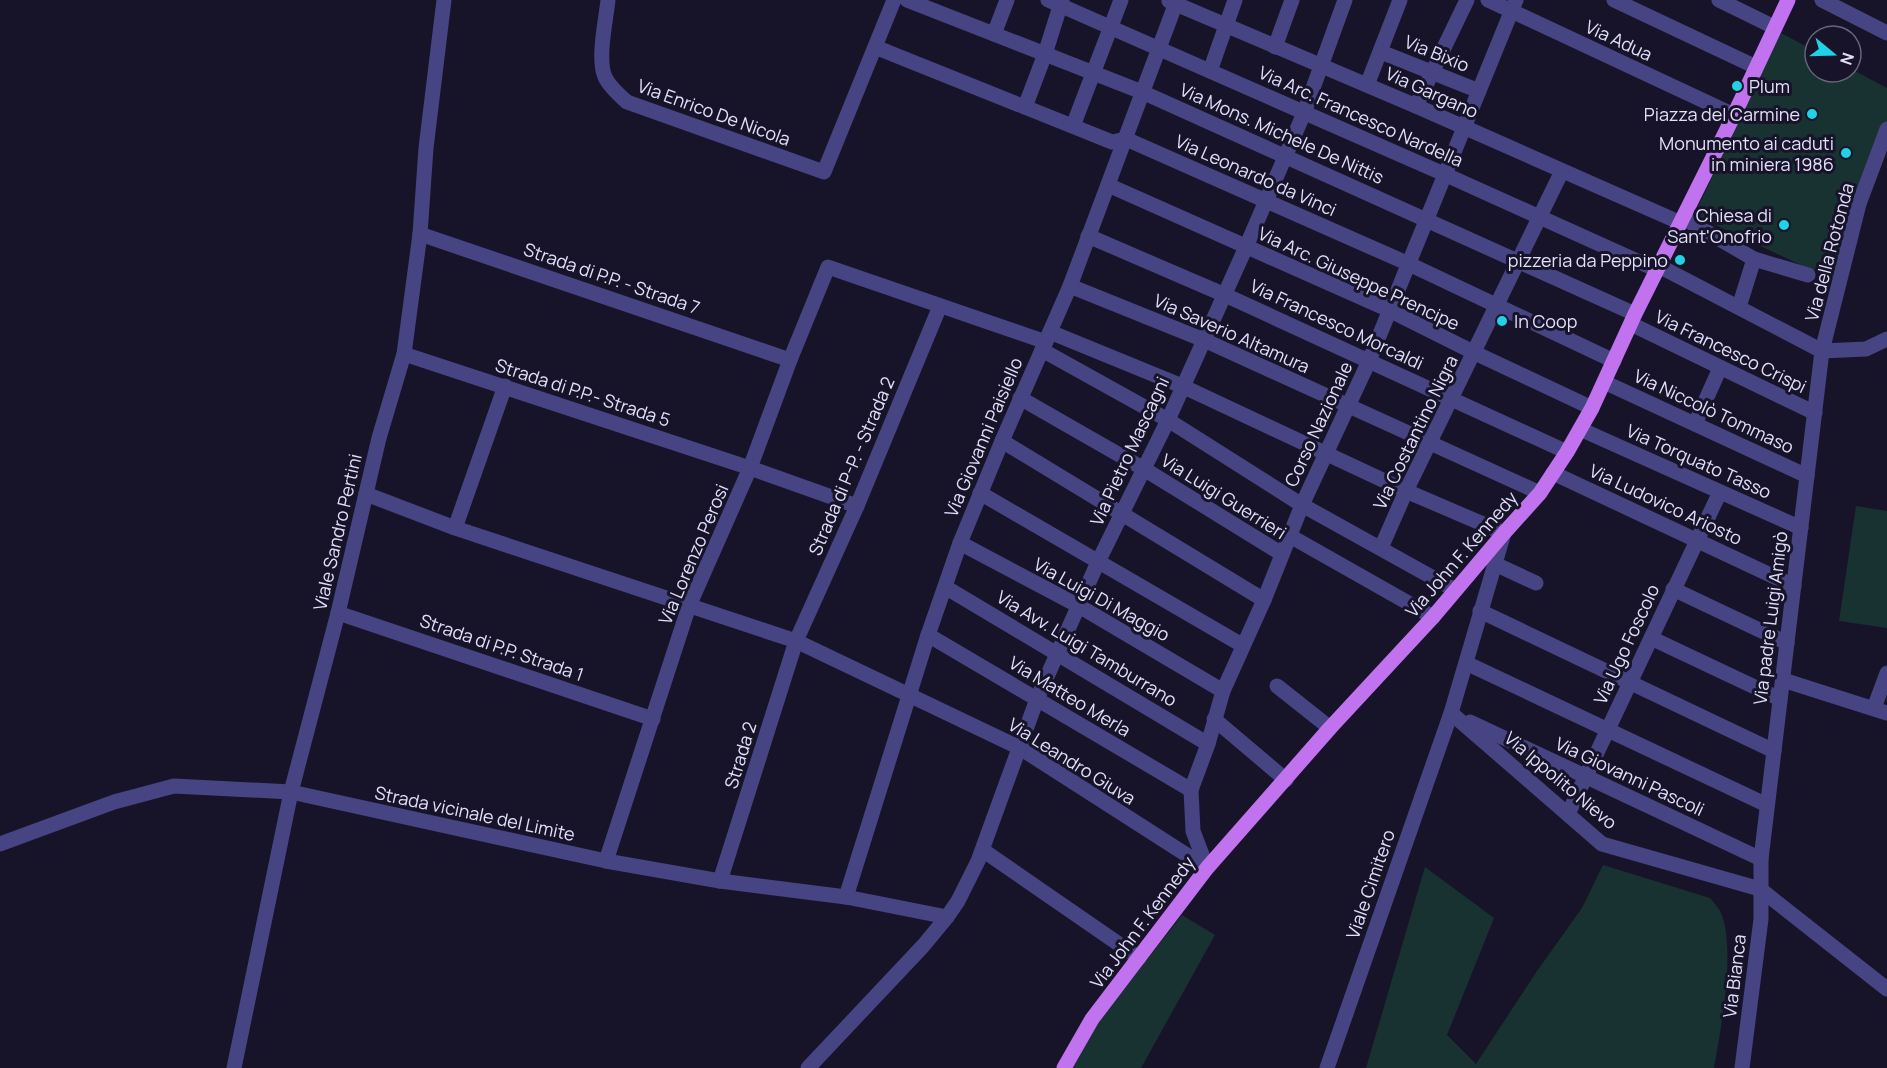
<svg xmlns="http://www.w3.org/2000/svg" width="1887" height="1068" viewBox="0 0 1887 1068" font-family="Manrope,sans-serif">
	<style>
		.green { fill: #173231 }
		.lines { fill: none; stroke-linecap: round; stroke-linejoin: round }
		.minor { stroke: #464482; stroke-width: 15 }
		.major { stroke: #c072ef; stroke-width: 15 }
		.poi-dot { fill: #20d2e6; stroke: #171429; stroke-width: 2 }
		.labels { text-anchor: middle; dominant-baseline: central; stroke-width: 6; stroke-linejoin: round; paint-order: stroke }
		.street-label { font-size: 18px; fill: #e2dffb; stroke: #171429 }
		.poi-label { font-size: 18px; fill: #e2dffb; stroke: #171429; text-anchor: end }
	</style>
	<rect width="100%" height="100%" fill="#171429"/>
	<!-- green -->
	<g class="green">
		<polygon points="1781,33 1815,51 1815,72 1851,72 1851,69 1887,88 1887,127 1835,281 1694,215"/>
		<polygon points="1856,506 1887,511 1887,628 1839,621"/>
		<path d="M1603,865L1710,898C1714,903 1719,908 1721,913C1736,949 1721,1029 1714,1068H1366L1425,867L1494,918L1447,1035L1476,1064L1537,971L1582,908Z"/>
		<polygon points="1182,915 1215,935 1141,1068 1073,1068 1099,1021"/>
	</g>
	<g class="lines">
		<!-- minor -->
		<g class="minor">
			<path d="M608,0C606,20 597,59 605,77C609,86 619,95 627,102L824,172L894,0"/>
			<polyline points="907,0 1142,92 1635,314"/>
			<polyline points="1048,0 1444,174 1657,270"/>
			<polyline points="1488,0 1734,115"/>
			<polyline points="1614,0 1756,67"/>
			<polyline points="1719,0 1774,27"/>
			<polyline points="1822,0 1887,33"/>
			<polyline points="1169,1 1416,106 1681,223"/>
			<polyline points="994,34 1007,0"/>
			<polyline points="875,47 1112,142 1126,139 1409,264 1614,361"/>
			<polyline points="1275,47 1292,0"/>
			<polyline points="1381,52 1479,91"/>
			<polyline points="1210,71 1235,0"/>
			<polyline points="1367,85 1400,0"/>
			<polyline points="1416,106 1467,0"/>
			<polyline points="1025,107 1045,54 1062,0"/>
			<polyline points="1073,126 1121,0"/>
			<polyline points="1108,185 1389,310 1475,353 1592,408"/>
			<polyline points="1683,218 1754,259 1808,275"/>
			<polyline points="420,234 790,360"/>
			<polyline points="1088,236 1225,295 1567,452"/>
			<polyline points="1659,266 1822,351"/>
			<polyline points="1070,286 1204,340 1540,493"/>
			<polyline points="1739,307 1754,259"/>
			<polyline points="1631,324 1815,413"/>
			<polyline points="1050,332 1182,386 1406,491 1504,533 1451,713 1327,1068"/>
			<polyline points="1042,350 1168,420 1302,505 1455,590"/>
			<polyline points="1822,351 1866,349 1887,339"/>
			<polyline points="404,354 750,468 857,506"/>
			<polyline points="1604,382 1807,476"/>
			<polyline points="1020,398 1144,469 1282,554"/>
			<polyline points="1695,424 1720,368"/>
			<polyline points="1580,429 1801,528"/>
			<polyline points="1002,441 1264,600"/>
			<polyline points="1553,473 1794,586"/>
			<polyline points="980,493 1242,645"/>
			<polyline points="366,494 455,528 796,641 1020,748 1207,868"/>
			<polyline points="455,528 505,386"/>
			<polyline points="1290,536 1433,617"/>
			<polyline points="960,543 1079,606 1223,691"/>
			<polyline points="1381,548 1406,491 1562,171"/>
			<polyline points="1495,564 1536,583"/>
			<polyline points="945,587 1208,744"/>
			<polyline points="1673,589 1787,643"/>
			<polyline points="1480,611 1774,751"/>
			<polyline points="338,613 653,719"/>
			<polyline points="928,635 1191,790"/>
			<polyline points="1651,638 1780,699"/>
			<polyline points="1466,663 1767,805"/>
			<polyline points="1783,680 1887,713"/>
			<polyline points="1277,686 1330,728"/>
			<polyline points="1874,708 1887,673"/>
			<polyline points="1451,713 1602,844 1760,889 1887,989"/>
			<polyline points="1214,719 1286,780"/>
			<polyline points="1470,722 1761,859"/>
			<polyline points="1568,814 1720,492"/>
			<polyline points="0,844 114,802 174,786 291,792 606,861 720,881 846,897 947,917"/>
			<polyline points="984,851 1139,958"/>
			<polyline points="606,861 689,606 750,468 790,360 828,267 1046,342"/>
			<polyline points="1207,868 1193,831 1191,790 1208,744 1223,691 1264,600 1302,505 1369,361 1516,0"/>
			<polyline points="720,881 796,641 857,506 940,306"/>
			<polyline points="846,897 928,635 960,543 1002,441 1070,286 1177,0"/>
			<polyline points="234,1068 291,792 338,613 379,438 404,354 420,234 426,148 444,0"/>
			<polyline points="808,1068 923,946 947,917 958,901 978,861 1037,699 1098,562 1168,420 1246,247 1304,113 1345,0"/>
			<polyline points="1742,1068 1761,919 1761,859 1822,351 1859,204 1887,129"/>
		</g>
		<!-- major -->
		<polyline class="major" points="1064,1068 1092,1019 1207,868 1330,728 1433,617 1504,533 1540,493 1567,452 1592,408 1635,314 1734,115 1788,0"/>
	</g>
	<!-- markers -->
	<g class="poi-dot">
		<circle cx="1737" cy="86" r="6"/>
		<circle cx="1812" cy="114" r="6"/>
		<circle cx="1846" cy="153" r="6"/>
		<circle cx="1784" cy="225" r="6"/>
		<circle cx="1680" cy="260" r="6"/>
		<circle cx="1502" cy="321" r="6"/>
	</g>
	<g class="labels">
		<!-- street labels -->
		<g class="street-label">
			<text transform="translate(1619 40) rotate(25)">Via Adua</text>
			<text transform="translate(1437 53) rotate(22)">Via Bixio</text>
			<text transform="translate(1432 92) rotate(24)">Via Gargano</text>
			<text transform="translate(714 112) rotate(20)">Via Enrico De Nicola</text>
			<text transform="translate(1361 116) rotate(24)">Via Arc. Francesco Nardella</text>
			<text transform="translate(1282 133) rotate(24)">Via Mons. Michele De Nittis</text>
			<text transform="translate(1256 175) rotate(24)">Via Leonardo da Vinci</text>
			<text transform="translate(1829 252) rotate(-75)">Via della Rotonda</text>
			<text transform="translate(612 278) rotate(19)">Strada di P.P. - Strada 7</text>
			<text transform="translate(1359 278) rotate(25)">Via Arc. Giuseppe Prencipe</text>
			<text transform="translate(1337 324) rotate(25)">Via Francesco Morcaldi</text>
			<text transform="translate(1232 333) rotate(24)">Via Saverio Altamura</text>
			<text transform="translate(1731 351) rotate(26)">Via Francesco Crispi</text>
			<text transform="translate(583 392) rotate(18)">Strada di P.P.- Strada 5</text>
			<text transform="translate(1714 411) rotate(25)">Via Niccolò Tommaso</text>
			<text transform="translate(1318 424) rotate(-65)">Corso Nazionale</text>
			<text transform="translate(1415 432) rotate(-64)">Via Costantino Nigra</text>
			<text transform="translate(983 437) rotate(-67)">Via Giovanni Paisiello</text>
			<text transform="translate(1129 451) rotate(-65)">Via Pietro Mascagni</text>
			<text transform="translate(1699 461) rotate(24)">Via Torquato Tasso</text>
			<text transform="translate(851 466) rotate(-67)">Strada di P-P. - Strada 2</text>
			<text transform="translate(1224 496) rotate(32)">Via Luigi Guerrieri</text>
			<text transform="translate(1666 504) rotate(25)">Via Ludovico Ariosto</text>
			<text transform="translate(337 532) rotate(-77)">Viale Sandro Pertini</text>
			<text transform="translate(693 554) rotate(-67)">Via Lorenzo Perosi</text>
			<text transform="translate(1461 554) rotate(-49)">Via John F. Kennedy</text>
			<text transform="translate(1102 599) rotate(29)">Via Luigi Di Maggio</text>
			<text transform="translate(1770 618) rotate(-83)">Via padre Luigi Amigò</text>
			<text transform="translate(1626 644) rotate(-65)">Via Ugo Foscolo</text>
			<text transform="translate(502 647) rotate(19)">Strada di P.P. Strada 1</text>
			<text transform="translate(1087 648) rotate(31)">Via Avv. Luigi Tamburrano</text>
			<text transform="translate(1070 696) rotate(31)">Via Matteo Merla</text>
			<text transform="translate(740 755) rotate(-73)">Strada 2</text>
			<text transform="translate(1072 761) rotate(32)">Via Leandro Giuva</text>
			<text transform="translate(1630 776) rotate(25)">Via Giovanni Pascoli</text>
			<text transform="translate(1561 780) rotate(40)">Via Ippolito Nievo</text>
			<text transform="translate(475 813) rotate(12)">Strada vicinale del Limite</text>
			<text transform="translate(1370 884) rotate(-71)">Viale Cimitero</text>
			<text transform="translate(1142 922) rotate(-53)">Via John F. Kennedy</text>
			<text transform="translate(1734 976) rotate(-83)">Via Bianca</text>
		</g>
		<!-- poi labels -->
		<g class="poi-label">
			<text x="1749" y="86" text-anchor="start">Plum</text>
			<text x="1800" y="114">Piazza del Carmine</text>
			<text x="1834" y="143">Monumento ai caduti<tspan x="1834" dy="21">in miniera 1986</tspan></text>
			<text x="1772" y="215">Chiesa di<tspan x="1772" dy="21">Sant'Onofrio</tspan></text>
			<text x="1668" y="260">pizzeria da Peppino</text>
			<text x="1514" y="321" text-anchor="start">In Coop</text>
		</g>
	</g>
	<!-- north arrow -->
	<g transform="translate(1833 54) rotate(109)"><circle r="28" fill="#171429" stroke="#68657d" stroke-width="1.5"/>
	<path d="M0-4.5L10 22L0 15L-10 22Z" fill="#20d2e6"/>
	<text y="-9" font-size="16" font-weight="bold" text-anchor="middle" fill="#e2dffb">N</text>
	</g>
</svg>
